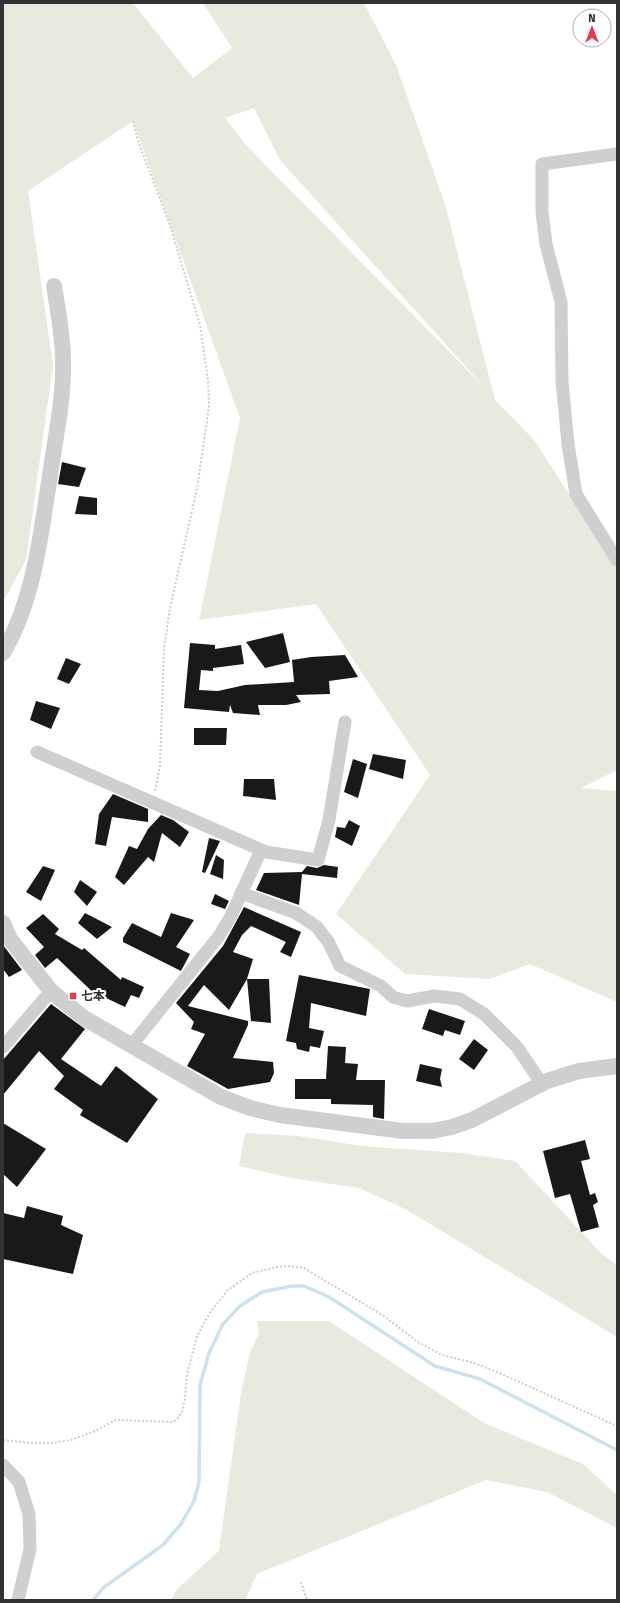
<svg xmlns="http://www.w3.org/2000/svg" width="620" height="1603" viewBox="0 0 620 1603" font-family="'Fira Sans','Noto Sans JP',sans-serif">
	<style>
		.green { fill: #e6ebde; fill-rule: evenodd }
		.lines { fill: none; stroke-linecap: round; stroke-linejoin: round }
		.stream { stroke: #cee2ed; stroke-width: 3.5 }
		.building { fill: #191919 }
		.path { stroke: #ccc; stroke-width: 2; stroke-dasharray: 2 2; stroke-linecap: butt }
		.minor { stroke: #cfcfcf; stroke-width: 13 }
		.tertiary { stroke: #cfcfcf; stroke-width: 16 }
		.poi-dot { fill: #e5384c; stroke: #fff; stroke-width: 1.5 }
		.labels { text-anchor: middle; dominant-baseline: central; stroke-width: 4; stroke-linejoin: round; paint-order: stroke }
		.poi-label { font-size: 12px; font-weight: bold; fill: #323232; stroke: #fff; text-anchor: start }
	</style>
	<rect width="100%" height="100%" fill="#fff"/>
	<!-- green -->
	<g class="green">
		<path d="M3,3H133L193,78L232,48L203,3H364L396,65L445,204L495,400L534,440L617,568V770L581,788L617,791V1002L530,964L490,979L405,974L336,914L430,775L316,604L199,620L240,418L133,121L28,191L53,365L26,560L3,602ZM254,108L280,160L486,389L246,145L225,118Z"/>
		<polygon points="245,1133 298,1136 362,1146 461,1153 515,1161 601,1253 617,1265 617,1337 407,1210 359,1188 291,1178 239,1166"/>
		<polygon points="257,1321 329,1321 484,1423 583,1464 617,1495 617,1528 547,1492 486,1480 257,1574 245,1600 171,1600 178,1588 219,1551 241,1393 250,1352 259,1333"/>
	</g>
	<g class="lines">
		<!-- stream -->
		<polyline class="stream" points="93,1600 103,1588 163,1545 181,1524 194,1501 199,1482 200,1385 209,1353 223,1324 240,1306 262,1292 292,1286 304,1286 329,1297 435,1366 480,1379 617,1450"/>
	</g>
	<!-- building -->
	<g class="building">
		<polygon points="62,462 86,468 79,487 58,484"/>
		<polygon points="79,496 97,498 97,515 75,514"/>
		<polygon points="283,633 290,662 265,668 246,642"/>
		<polygon points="190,643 215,645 215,649 241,645 244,664 213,668 213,671 201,670 199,690 218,691 245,685 294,682 292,660 311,657 345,655 358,677 329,681 330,694 296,695 301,702 286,705 258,705 260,715 233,713 230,705 229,712 184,708"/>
		<polygon points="66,658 81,664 69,684 57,679"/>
		<polygon points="36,701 60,708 51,729 30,720"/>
		<polygon points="194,728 227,728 226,745 194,745"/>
		<polygon points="373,754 406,760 403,779 369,769"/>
		<polygon points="353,759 367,764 358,798 344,792"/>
		<polygon points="244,779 274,779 276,800 243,796"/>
		<polygon points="113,794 148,809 148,822 112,817 106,846 95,844 99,814"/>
		<polygon points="161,815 173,820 189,832 180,847 162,833 154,862 148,857 124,885 115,877 129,846 137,849 148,829"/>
		<polygon points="349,820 360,826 352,846 335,837 337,827 345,828"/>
		<polygon points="209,838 220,841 205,873 202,872"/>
		<polygon points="216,855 224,860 223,879 210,874"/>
		<polygon points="324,865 338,867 337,878 302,874 299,905 256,890 264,873 302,872 307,866 317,868"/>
		<polygon points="43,866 55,870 41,901 26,892"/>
		<polygon points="80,880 97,892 87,906 74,892"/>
		<polygon points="215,894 229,901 225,909 211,904"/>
		<polygon points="244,907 301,932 291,957 280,952 286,942 251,926 242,935 233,952 253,959 247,979 229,1010 204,985 188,1006 248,1021 248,1025 233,1058 273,1062 274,1073 270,1082 228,1089 187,1066 205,1034 191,1029 194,1022 176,1003 223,946"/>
		<polygon points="85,913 112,927 97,939 78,923"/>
		<polygon points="171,913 194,920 176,947 190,954 181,971 123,942 123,938 132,923 161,937"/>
		<polygon points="43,914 59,929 55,934 82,950 84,948 121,980 122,977 144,987 139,998 131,995 125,1007 104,997 101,1000 57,958 45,968 35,955 44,947 26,928"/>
		<polygon points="3,945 22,970 9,977 3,969"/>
		<polygon points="299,975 370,989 366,1016 311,1003 309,1028 324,1031 320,1048 310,1046 309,1052 297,1049 296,1043 286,1041"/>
		<polygon points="247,979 269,979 271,1023 251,1021"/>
		<polygon points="51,1004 85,1029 61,1059 101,1086 116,1066 158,1099 127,1143 80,1115 83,1110 54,1089 64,1076 39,1051 3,1095 3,1060"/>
		<polygon points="429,1009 465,1021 460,1035 445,1030 443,1036 422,1029"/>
		<polygon points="474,1039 488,1050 474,1070 459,1059"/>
		<polygon points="328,1046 346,1047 345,1063 358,1064 356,1080 385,1080 384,1119 373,1117 373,1105 331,1104 331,1099 295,1099 295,1079 326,1079"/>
		<polygon points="420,1064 442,1069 440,1079 442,1087 416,1081"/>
		<polygon points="3,1123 46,1149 17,1187 3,1174"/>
		<polygon points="585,1140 590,1159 581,1161 590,1195 595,1193 598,1202 593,1205 599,1227 581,1232 570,1194 555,1198 543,1151"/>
		<polygon points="27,1206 63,1216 61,1225 83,1235 73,1274 3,1259 3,1213 24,1218"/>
	</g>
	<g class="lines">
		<!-- path -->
		<g class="path">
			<polyline points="133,121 138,141 170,225 200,325 208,380 209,406 197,489 170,608 164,648 160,765 155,792"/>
			<polyline points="3,1440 31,1443 52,1443 71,1440 95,1431 116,1420 173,1422 177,1419 182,1412 185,1398 187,1374 197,1336 211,1311 228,1290 252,1273 277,1267 288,1266 304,1268 384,1316 418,1342 442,1355 474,1363 497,1372 617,1426"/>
			<polyline points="301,1582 307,1600"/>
		</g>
		<!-- minor -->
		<g class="minor">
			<polyline points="617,154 542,164 542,212 546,244 561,302 562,381 568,444 576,494 617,560"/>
			<polyline points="37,752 266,852 318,860 329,820 345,722"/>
			<polyline points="241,893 296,913 317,927 329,943 340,966 381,986 393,997 407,1001 434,996 460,999 484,1014 517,1047 542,1084"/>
			<polyline points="131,1046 219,936 231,916 261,850"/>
			<polyline points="3,1047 51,991"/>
			<polyline points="3,1465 19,1482 29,1514 30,1549 18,1600"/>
		</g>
		<!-- tertiary -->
		<g class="tertiary">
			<path d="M3,653C35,599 41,531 51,469C56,434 64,397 63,361C63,336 58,311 54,286"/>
			<polyline points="3,923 10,939 51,991 84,1018 221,1097 250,1108 280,1115 403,1131 432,1131 452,1127 472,1120 547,1081 579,1071 617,1066"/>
		</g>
	</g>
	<!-- markers -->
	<rect class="poi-dot" x="69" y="992" width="8" height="8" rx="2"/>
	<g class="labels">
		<!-- poi labels -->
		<g class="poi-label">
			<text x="81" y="996">七本</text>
		</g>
	</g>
	<!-- border -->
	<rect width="620" height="1603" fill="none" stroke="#323232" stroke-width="8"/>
	<!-- north arrow -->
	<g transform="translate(592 28)"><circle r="19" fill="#ffffff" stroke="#adadad"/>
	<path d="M0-3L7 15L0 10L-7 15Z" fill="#e5384c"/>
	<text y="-6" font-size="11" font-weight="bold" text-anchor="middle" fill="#323232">N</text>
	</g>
</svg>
